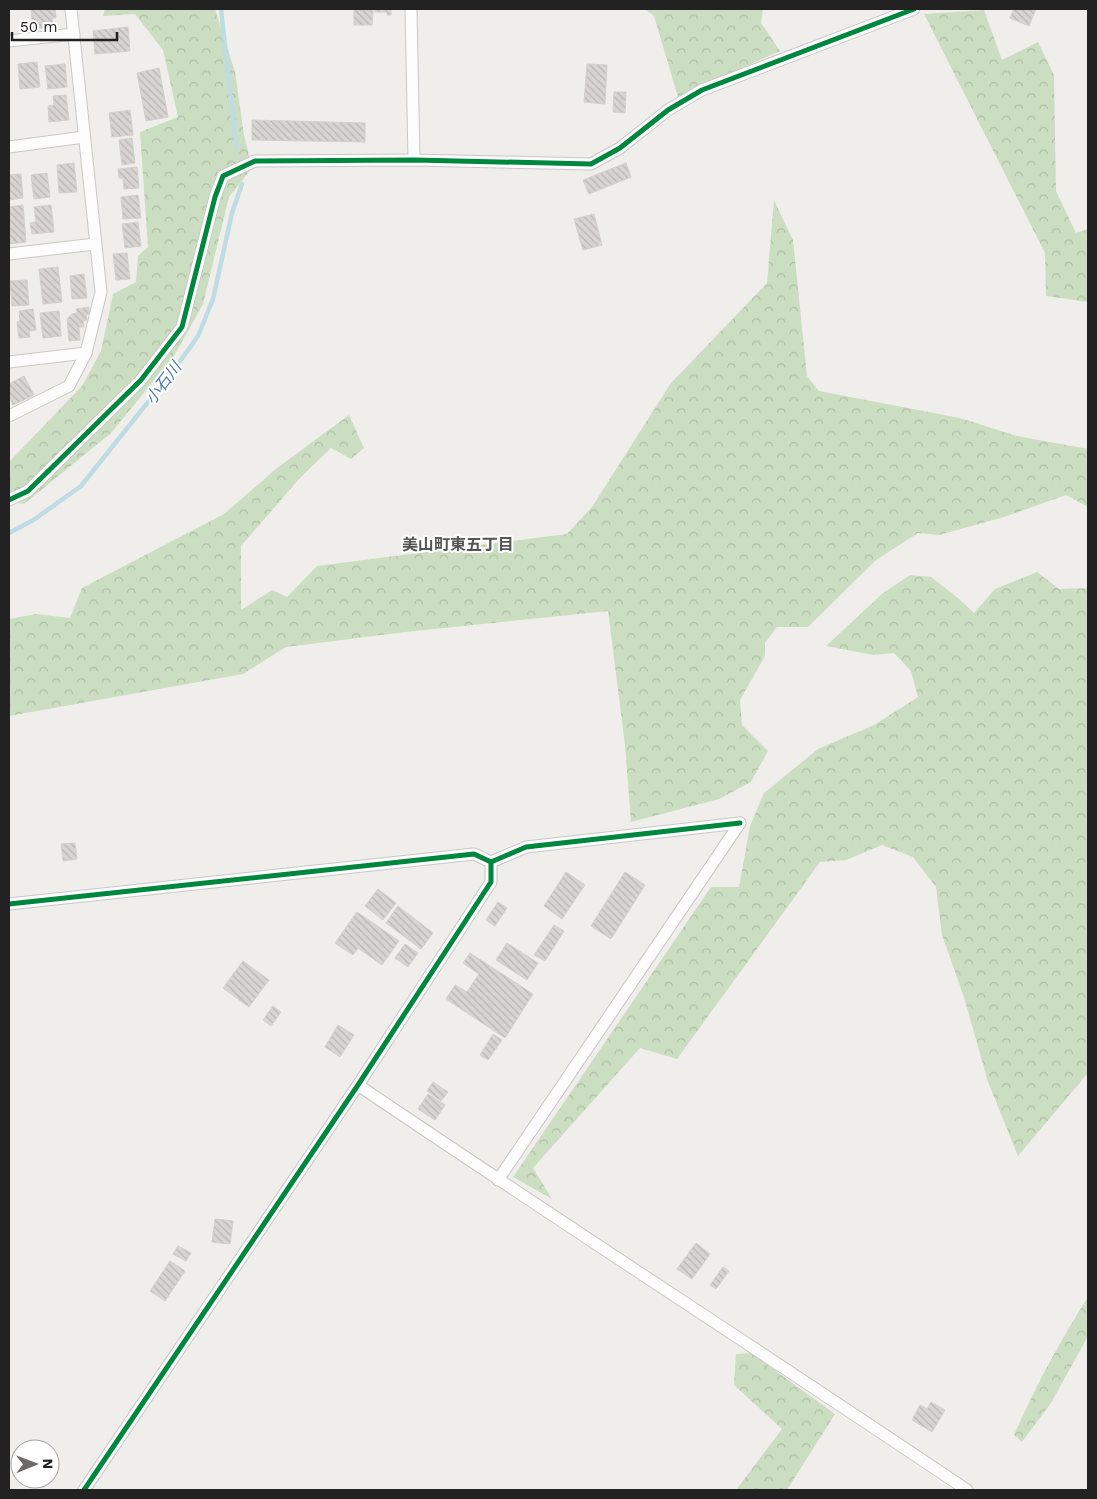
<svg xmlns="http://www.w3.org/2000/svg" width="1097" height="1499" viewBox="0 0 1097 1499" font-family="'Work Sans','Noto Sans JP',sans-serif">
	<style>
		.forest { fill: url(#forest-crowns) }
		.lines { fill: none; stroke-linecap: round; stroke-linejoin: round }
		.stream { stroke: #bfdbe3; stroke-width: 4.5 }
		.building { fill: url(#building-back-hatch); stroke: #d3d0cc }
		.street-casing { stroke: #c9c8c7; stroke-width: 13 }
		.street { stroke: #fdfcfc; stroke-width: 11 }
		.cycleway-casing { stroke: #fff; stroke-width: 8 }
		.cycleway { stroke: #00873e; stroke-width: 5 }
		.labels { text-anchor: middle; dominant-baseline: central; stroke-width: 4; stroke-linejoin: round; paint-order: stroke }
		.water-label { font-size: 16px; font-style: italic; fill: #4a7aab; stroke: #fff }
		.neighbourhood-label { font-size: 16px; font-weight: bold; fill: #555; stroke: #fff }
	</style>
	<defs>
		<pattern id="forest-crowns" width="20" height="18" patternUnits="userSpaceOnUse" patternTransform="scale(1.25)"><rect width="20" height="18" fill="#cbdec1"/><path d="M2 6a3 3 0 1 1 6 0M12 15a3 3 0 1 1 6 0" fill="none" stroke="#aebea6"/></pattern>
		<pattern id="building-back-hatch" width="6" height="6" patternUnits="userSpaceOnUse" patternTransform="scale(1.25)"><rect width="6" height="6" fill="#d7d4d2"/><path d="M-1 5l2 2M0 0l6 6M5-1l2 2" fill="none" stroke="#b8b6b4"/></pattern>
	</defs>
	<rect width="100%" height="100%" fill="#f0eeeb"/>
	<!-- forest -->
	<g class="forest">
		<polygon points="105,9 215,9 235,72 244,135 252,168 229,197 203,304 174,356 111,433 24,504 9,501 9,462 82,386 101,351 113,294 136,282 138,256 148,247 140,132 178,117 163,50 135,14 103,16"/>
		<polygon points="645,9 763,9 761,23 780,51 678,97 654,16"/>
		<polygon points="984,10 1002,60 1038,42 1054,75 1056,191 1076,233 1088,229 1088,302 1046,296 1045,253 924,14"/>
		<polygon points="774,200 793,240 807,376 819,391 960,418 1017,436 1088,449 1088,507 1066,495 1004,517 939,535 918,533 876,560 808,627 777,627 765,643 765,656 740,700 742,725 768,751 751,782 719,799 631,822 625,745 608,611 405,632 286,647 243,674 9,716 9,619 36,614 70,618 82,588 224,514 277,468 349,415 364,448 351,459 331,448 299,479 241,546 241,610 272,590 287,597 317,566 567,534 592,507 671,383 767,283"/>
		<polygon points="1037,572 1059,589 1088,588 1088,1073 1018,1156 988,1082 964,997 942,935 936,887 913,857 882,845 846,860 820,862 677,1059 640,1048 533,1168 552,1199 513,1177 711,887 739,887 750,826 764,793 818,749 874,725 918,697 911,671 894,653 873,655 826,646 883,593 910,575 931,577 958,598 974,613 995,589"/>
		<path d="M1088,1297V1336L1051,1403L1022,1442L1014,1435C1035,1387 1060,1341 1088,1297Z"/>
		<polygon points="751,1353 835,1414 787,1490 736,1490 782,1429 734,1385 736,1354"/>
	</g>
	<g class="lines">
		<!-- stream -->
		<g class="stream">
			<polyline points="221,9 236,148"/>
			<polyline points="9,533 35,519 81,486 144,407 166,381 198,336 213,299 232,213 242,184"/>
		</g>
	</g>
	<!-- building -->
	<g class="building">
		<polygon points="31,9 55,9 56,18 52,18 53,27 33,29"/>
		<polygon points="375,9 391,9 391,15 387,15 387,12 375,12"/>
		<polygon points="1014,9 1036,9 1029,26 1010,18"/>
		<polygon points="354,10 373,10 372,25 354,25"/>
		<polygon points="128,27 130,51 95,54 93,31"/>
		<polygon points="37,62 40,87 20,89 18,64"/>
		<polygon points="65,64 67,87 48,89 45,66"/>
		<polygon points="587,64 607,65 605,104 584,102"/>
		<polygon points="159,68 168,117 146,121 137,73"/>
		<polygon points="614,92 626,92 625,113 613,112"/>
		<polygon points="66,95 69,120 49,122 48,106 54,105 53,96"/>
		<polygon points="130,110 133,135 112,137 109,113"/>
		<polygon points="252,120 365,123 365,142 252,140"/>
		<polygon points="132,138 135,163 122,165 119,140"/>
		<polygon points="74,163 77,192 59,193 57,165"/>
		<polygon points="626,163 631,177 589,194 583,180"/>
		<polygon points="137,167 139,188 124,189 123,178 119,178 118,169"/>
		<polygon points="47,173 50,197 34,199 31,175"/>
		<polygon points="21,174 23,198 9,200 9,175"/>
		<polygon points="138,195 141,218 123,219 121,197"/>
		<polygon points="23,205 26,242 9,244 9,207"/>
		<polygon points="51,205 54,232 32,234 30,223 36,222 34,207"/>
		<polygon points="594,214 602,245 583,250 574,219"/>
		<polygon points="138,222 141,246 125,248 122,224"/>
		<polygon points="127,253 130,279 116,280 113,254"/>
		<polygon points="58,267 62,302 43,304 39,269"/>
		<polygon points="84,274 87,298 72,299 70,276"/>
		<polygon points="27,280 29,305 12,306 10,281"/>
		<polygon points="89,307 89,314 86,315 87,320 83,321 84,327 79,327 80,340 69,341 67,319 72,314 77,313 76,309"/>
		<polygon points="33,309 36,330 29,331 30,337 19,338 17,322 20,321 19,311"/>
		<polygon points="59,311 61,336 43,338 40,313"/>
		<polygon points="24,376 34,395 13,405 9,396 9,384"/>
		<polygon points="75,843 77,859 63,861 61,844"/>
		<polygon points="566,872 585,885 562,919 544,906"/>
		<polygon points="625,872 645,885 611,939 591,926"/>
		<polygon points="378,889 396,903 383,920 365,906"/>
		<polygon points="498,902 507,908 495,926 486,920"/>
		<polygon points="398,906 433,933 421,949 386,923"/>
		<polygon points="357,912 399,941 382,965 358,948 353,955 335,943"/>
		<polygon points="554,925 564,931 545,961 534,955"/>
		<polygon points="507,943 538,963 527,980 496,960"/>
		<polygon points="405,944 418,953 408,967 395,958"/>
		<polygon points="470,953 533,994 505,1038 446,999 455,985 467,992 479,974 463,963"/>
		<polygon points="243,961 269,980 249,1007 223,988"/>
		<polygon points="273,1006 281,1012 271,1026 263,1020"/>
		<polygon points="338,1025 354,1035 340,1057 325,1047"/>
		<polygon points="493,1034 502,1040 488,1060 480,1055"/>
		<polygon points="433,1082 448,1092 441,1101 427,1091"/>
		<polygon points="428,1094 445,1105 435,1120 418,1109"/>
		<polygon points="215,1219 233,1221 230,1244 212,1242"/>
		<polygon points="696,1243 710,1254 692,1279 677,1269"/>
		<polygon points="178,1246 191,1253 186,1261 173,1254"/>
		<polygon points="170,1261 185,1271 165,1301 150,1291"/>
		<polygon points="723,1267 729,1271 716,1289 710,1285"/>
		<polygon points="931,1402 945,1410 932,1432 912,1420 920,1405 927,1409"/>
	</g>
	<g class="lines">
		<!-- street casing -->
		<g class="street-casing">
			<g id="street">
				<polyline points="411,9 414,160"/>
				<polyline points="9,41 74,34"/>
				<polyline points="9,147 84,137"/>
				<polyline points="9,254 95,244"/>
				<polyline points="9,362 86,353"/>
				<polyline points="9,416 69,386 86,353 101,292 71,9"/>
				<polyline points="9,500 28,491 141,380 182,327 215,197 223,176 255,161 414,160 591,164 620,148 668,110 702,90 914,9"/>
				<polyline points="9,904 474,854 491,862 526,847 740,823"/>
				<path d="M358,1085C560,1222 765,1354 967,1490"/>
				<polyline points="498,1180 740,823"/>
				<polyline points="84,1490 358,1085 491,882 491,862"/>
			</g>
		</g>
		<!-- street -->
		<use href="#street" class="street"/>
		<!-- cycleway casing -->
		<g class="cycleway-casing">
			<g id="cycleway">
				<polyline points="9,500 28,491 141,380 182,327 215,197 223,176 255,161 414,160 591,164 620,148 668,110 702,90 914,9"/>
				<polyline points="9,904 474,854 491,862 526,847 740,823"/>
				<polyline points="84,1490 358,1085 491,882 491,862"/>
			</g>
		</g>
		<!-- cycleway -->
		<use href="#cycleway" class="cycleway"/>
	</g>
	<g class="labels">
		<!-- water labels -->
		<g class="water-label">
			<text transform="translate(163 383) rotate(-53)">小石川</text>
		</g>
		<!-- neighbourhood labels -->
		<g class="neighbourhood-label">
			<text x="458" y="544">美山町東五丁目</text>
		</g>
	</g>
	<!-- border -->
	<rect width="1097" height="1499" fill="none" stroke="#222222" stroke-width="20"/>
	<!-- north arrow -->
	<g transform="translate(35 1464) rotate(89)"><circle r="24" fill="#ffffff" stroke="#a7a7a7"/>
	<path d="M0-4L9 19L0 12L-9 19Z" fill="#6a6968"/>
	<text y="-8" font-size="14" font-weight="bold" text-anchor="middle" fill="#222222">N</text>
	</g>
	<!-- scale -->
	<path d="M12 32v8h105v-8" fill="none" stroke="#222222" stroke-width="2.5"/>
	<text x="20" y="32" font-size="15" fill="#222222" stroke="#ffffff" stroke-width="4" paint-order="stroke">50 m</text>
</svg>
